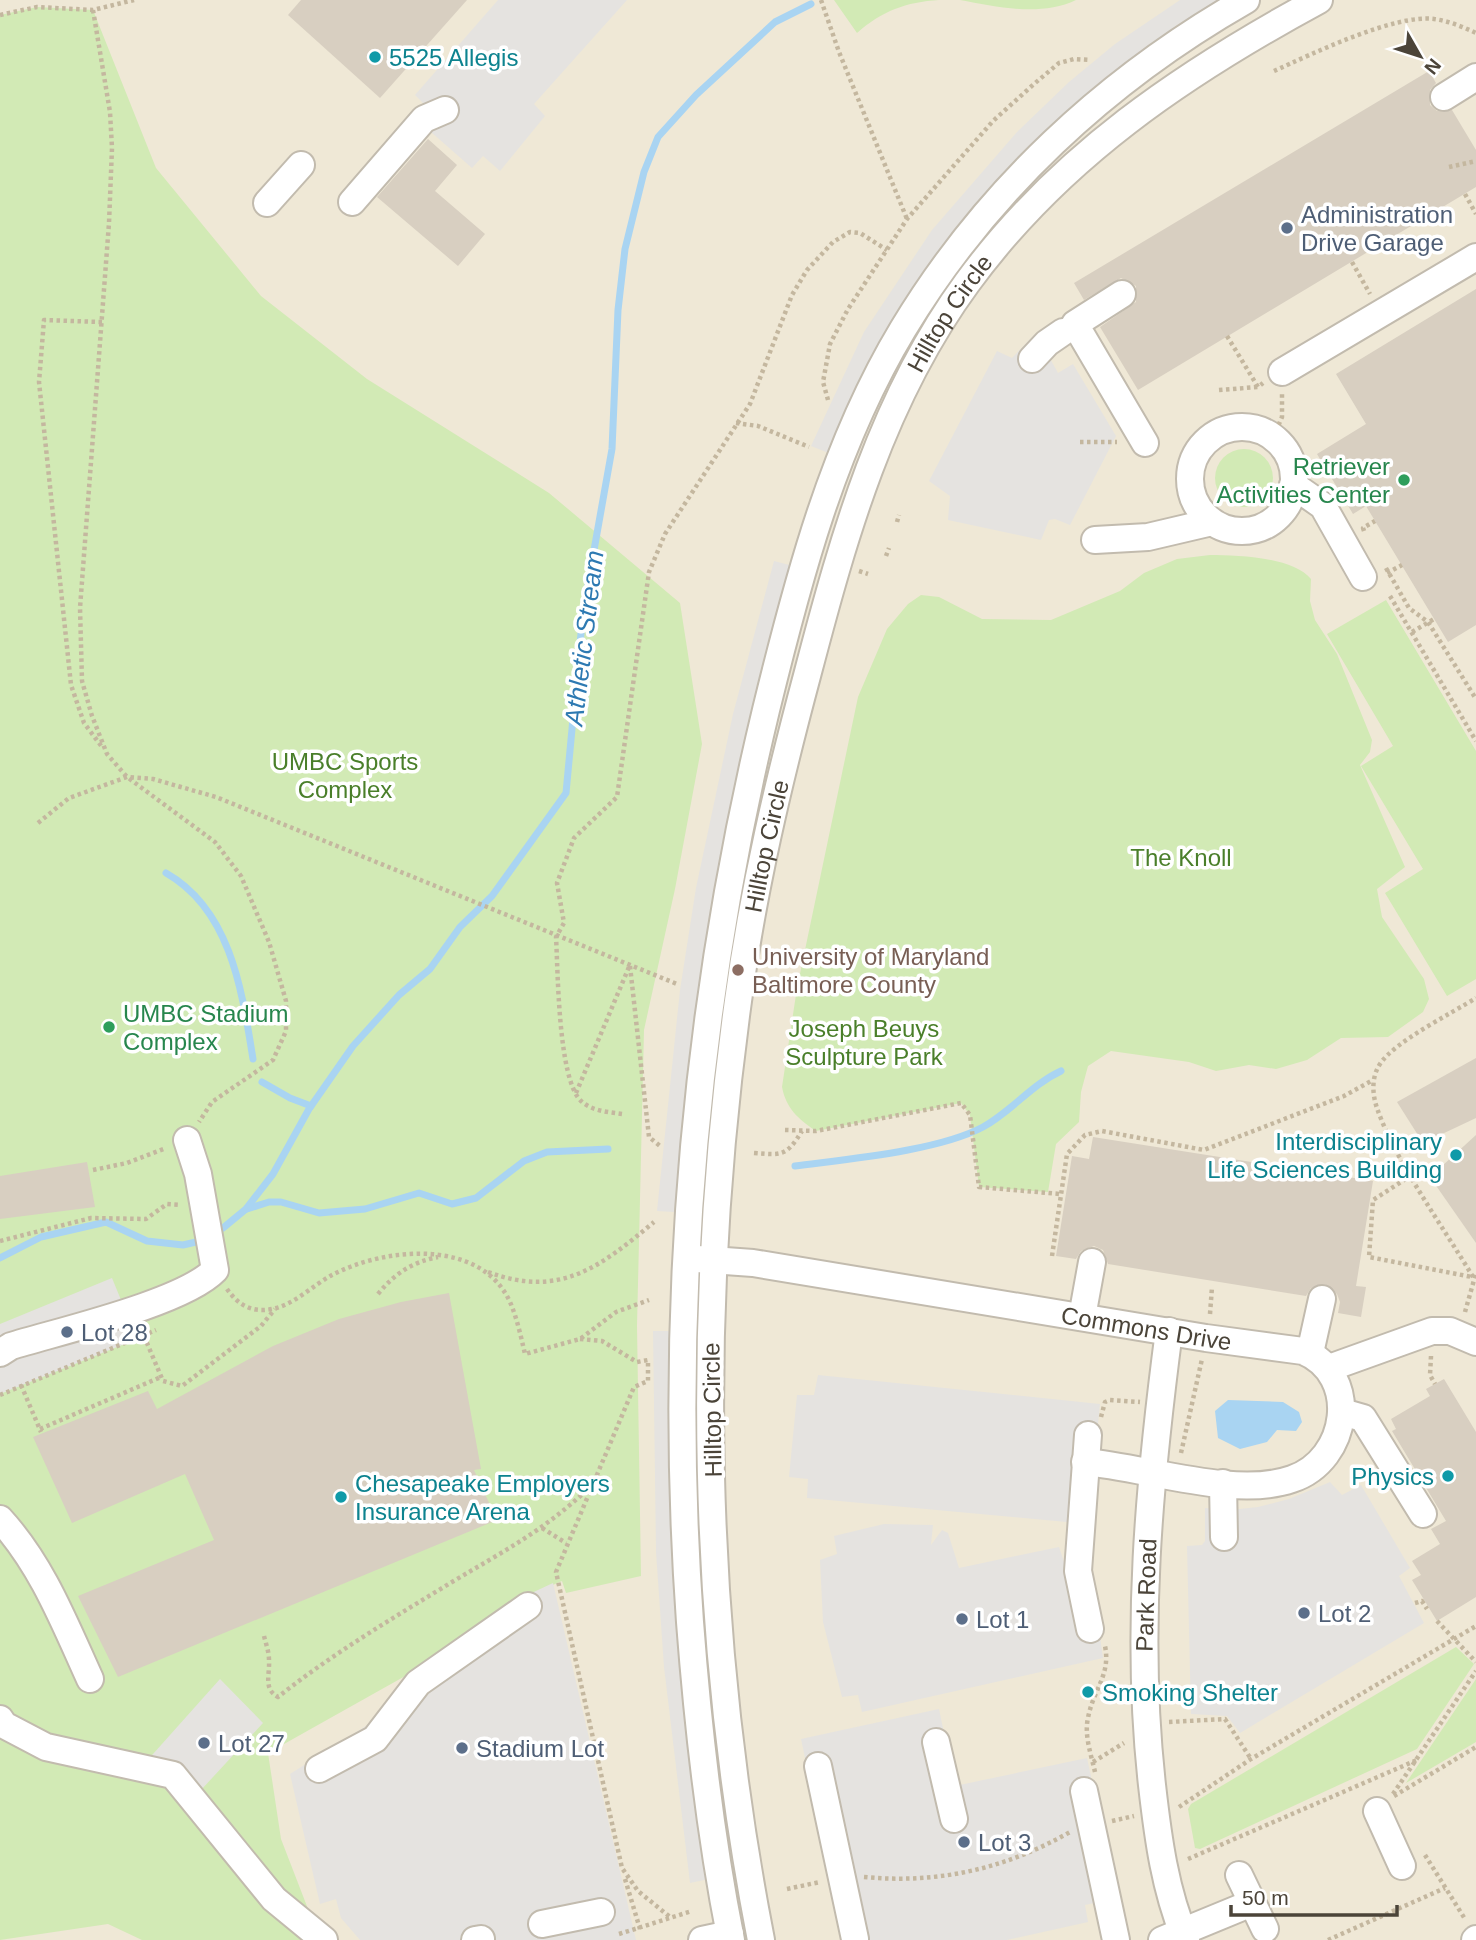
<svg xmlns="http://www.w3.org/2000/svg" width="1476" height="1940" viewBox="0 0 1476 1940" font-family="Helvetica,sans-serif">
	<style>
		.education { fill: #efe8d6 }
		.green { fill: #d2eab5 }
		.parking { fill: #e5e3e0 }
		.water { fill: #a9d4f2 }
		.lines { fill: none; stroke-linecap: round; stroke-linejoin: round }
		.stream { stroke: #a9d4f2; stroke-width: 7 }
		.building { fill: #d8cfc1 }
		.minor-casing { stroke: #c2bbae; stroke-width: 30 }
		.path { stroke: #c4b79f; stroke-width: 4.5; stroke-dasharray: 3.5 3.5; stroke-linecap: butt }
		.minor { stroke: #fff; stroke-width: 26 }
		.culture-dot { fill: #0f9aa8; stroke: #fff; stroke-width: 2.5 }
		.service-dot { fill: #5c6f8a; stroke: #fff; stroke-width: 2.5 }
		.leisure-dot { fill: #2e9e5b; stroke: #fff; stroke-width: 2.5 }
		.education-dot { fill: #8d6e63; stroke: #fff; stroke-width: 2.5 }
		.labels { text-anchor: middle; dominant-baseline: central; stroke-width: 7; stroke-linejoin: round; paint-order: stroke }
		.culture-label { font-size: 24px; fill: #0d838f; stroke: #fff; text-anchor: start }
		.service-label { font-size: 24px; fill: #4e5e75; stroke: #fff; text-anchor: start }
		.street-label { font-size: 24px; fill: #4b4439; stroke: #fff }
		.leisure-label { font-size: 24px; fill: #27864d; stroke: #fff; text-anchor: end }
		.park-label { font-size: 24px; fill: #4a7f2a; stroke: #fff }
		.education-label { font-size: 24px; fill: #785e54; stroke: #fff; text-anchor: start }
		.water-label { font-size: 26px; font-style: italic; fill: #2e7ab2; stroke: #fff }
	</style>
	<rect width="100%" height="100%" fill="#f6f3ec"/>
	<!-- education -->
	<rect class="education" x="0" y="0" width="1476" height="1940"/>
	<!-- green -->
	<g class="green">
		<path d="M834,0H939C906,2 882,11 857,33Z"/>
		<path d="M960,0H1076C1040,17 998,7 960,0Z"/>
		<polygon points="37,7 93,10 156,168 261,296 367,379 549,493 680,603 702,744 675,889 644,1030 637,1326 641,1576 566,1593 562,1581 504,1606 407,1675 268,1753 281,1839 320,1940 142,1940 108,1924 0,1940 0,15"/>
		<circle cx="1244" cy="478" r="29"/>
		<path d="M1210,555C1237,555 1293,557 1311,579L1310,601L1315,620L1337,654L1372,740L1370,752L1360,765L1405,867L1377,889L1382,917L1424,979L1429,999L1423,1012L1388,1037L1341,1038L1307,1060L1276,1069L1249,1065L1216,1071L1189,1062L1111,1051L1088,1066L1081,1092L1079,1122L1056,1144L1048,1192L979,1187L970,1115L961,1103L816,1131C798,1119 786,1108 782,1087L797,988L858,697L887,629L908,604L921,595L939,597L982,619L1051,620L1120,591L1144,573L1177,559Z"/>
		<polygon points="1386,600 1476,751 1476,979 1447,996 1385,893 1423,869 1361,766 1393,746 1327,634"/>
		<polygon points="1456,1647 1474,1664 1417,1749 1200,1849 1195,1848 1188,1809 1191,1804"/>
		<polygon points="1476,1679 1476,1742 1406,1783"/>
	</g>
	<!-- parking -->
	<g class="parking">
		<polygon points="498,0 627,0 534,104 545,116 500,171 483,156 472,168 415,118 424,104 415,95"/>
		<polygon points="1180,0 1221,0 1177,25 1089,91 1002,179 831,454 811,446 864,332 932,230 1017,132 1069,82 1115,44"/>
		<polygon points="1036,333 1058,373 1073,364 1116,436 1070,525 1055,519 1049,520 1041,540 948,520 950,496 929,481 997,351 1012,358"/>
		<polygon points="774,561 793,566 702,983 674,1212 657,1211 680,990 696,888 733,714"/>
		<polygon points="112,1278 137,1339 0,1394 0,1324"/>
		<polygon points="653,1331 674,1331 714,1878 690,1883 664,1667 656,1552"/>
		<polygon points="818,1375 1100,1404 1088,1524 807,1498 808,1479 789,1477 797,1395 814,1395"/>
		<polygon points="1330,1482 1342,1495 1361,1485 1410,1568 1399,1576 1424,1623 1240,1733 1227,1716 1191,1714 1187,1546 1202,1545 1205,1541 1205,1508 1230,1510 1258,1507 1289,1499"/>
		<polygon points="884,1524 933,1525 931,1545 942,1530 948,1533 959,1568 1059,1547 1064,1562 1089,1560 1103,1658 862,1712 858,1695 842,1697 823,1622 820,1560 837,1554 834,1536"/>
		<polygon points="553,1583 636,1940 360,1940 341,1918 336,1899 320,1904 290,1774 374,1721 407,1675 504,1606"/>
		<polygon points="220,1679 263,1723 201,1790 145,1763"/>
		<polygon points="939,1709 955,1786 1087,1758 1117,1898 1085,1905 1088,1922 1007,1940 844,1940 801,1739"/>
	</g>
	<!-- water -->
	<polygon class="water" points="1228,1400 1283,1402 1299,1412 1302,1422 1296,1431 1277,1430 1267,1442 1240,1449 1218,1438 1215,1411"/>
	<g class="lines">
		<!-- stream -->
		<g class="stream">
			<path d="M166,873C231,910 242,991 253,1059"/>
			<polyline points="262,1082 290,1098 311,1106"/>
			<path d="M795,1166C848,1159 938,1151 983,1127C1012,1111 1031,1085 1061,1071"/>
			<polyline points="247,1209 269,1202 281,1202 319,1213 365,1209 419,1193 452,1204 476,1198 524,1161 547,1152 608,1149"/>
			<polyline points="223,1228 246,1209 273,1174 309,1109 353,1046 399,995 430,969 460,927 492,896 566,793 583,612 612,449 618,310 625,249 644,172 658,137 696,95 775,22 811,4"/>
			<polyline points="0,1258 41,1237 106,1222 147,1241 183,1245 196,1242"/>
		</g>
	</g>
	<!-- building -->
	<g class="building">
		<polygon points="301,0 467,0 380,98 288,15"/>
		<polygon points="1429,71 1436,83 1430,90 1430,105 1437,111 1452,110 1476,150 1476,187 1138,390 1100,327 1136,302 1136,286 1121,278 1084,300 1074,283"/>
		<polygon points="428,139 457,165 435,191 485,234 458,266 377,197"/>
		<polygon points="1476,289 1476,625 1448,642 1366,506 1353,514 1317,454 1366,424 1336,374"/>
		<polygon points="1476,1058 1476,1118 1423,1143 1397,1102"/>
		<polygon points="1476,1135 1476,1243 1430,1177"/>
		<polygon points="1093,1137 1373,1181 1356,1286 1366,1287 1361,1317 1338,1313 1340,1302 1337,1294 1325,1284 1311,1288 1306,1296 1108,1264 1103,1250 1094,1246 1081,1251 1076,1259 1056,1256 1072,1156 1089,1159"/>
		<polygon points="87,1162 95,1207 0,1219 0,1176"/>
		<polygon points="449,1293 481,1469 474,1470 497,1520 118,1677 78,1596 214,1540 185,1474 72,1523 33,1437 148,1391 157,1409 273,1346 339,1319 401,1302"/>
		<polygon points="1444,1379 1476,1432 1476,1597 1437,1621 1412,1580 1421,1575 1412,1561 1440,1544 1431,1529 1446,1521 1392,1431 1396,1429 1391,1419 1430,1396 1426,1389"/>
	</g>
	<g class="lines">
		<!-- minor casing -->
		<g class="minor-casing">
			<g id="minor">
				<polyline points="1444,97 1476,77"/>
				<polyline points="352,202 424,119 445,110"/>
				<polyline points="267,203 301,165"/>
				<polyline points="1122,294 1075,324 1145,443"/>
				<polyline points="1032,359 1047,343 1063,332"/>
				<polyline points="1282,372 1476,257"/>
				<circle cx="1242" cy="479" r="52"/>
				<polyline points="1293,485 1323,506 1363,577"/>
				<polyline points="1095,540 1148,537 1212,522"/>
				<path id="s1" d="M697,1259L753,1263L1206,1338L1303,1351C1361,1375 1349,1460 1292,1479C1235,1499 1145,1467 1085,1462"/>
				<polyline points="1082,1317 1092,1262"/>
				<path d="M1169,1331C1149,1483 1135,1633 1152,1785C1158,1838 1165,1891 1186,1940"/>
				<path d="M0,1353L11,1346C60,1331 183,1303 215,1270L198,1174L187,1140"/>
				<polyline points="1310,1353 1322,1299"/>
				<polyline points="1329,1368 1432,1331 1450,1331 1476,1342"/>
				<polyline points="1342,1412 1363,1418 1423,1514"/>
				<polyline points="1088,1435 1078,1571 1090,1629"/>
				<polyline points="1223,1483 1224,1537"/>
				<path d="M0,1519C42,1565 64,1622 90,1679"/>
				<polyline points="0,1719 4,1725 46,1747 173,1775 274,1899 324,1940"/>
				<polyline points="936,1742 954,1819"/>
				<polyline points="818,1766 855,1939"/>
				<polyline points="319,1769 375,1739 418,1683 528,1606"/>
				<polyline points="1084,1791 1116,1940"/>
				<polyline points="1377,1811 1402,1866"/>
				<polyline points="1239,1875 1265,1929"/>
				<polyline points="542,1924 601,1912"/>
				<polyline points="475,1940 481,1939"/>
				<polyline points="702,1940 730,1934"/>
				<path d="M731,1940C710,1835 698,1728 690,1622C668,1315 694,1009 766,710C798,579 833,445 903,329C987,190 1106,80 1246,0"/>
				<path id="s2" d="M761,1940C701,1633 695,1311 738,1001C753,889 779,780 808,672C844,535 882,399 967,283C1059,157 1184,73 1319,0"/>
				<polyline points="1162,1940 1252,1903"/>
				<polyline points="1475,1940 1476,1939"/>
			</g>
		</g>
		<!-- path -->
		<g class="path">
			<polyline points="821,0 839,52 907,219"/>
			<polyline points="93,10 110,112 112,148 109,223 80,608 82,681 92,716 107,754 127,777 215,842 241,876 269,942 286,1001 286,1031 273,1060 212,1102 199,1122"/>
			<polyline points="0,15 37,7 93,10 134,0"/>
			<path d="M1274,71C1312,54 1394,14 1434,19C1449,21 1463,27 1476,33"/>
			<polyline points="1449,167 1476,161"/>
			<polyline points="1465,194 1476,214"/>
			<polyline points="1352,262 1370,294"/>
			<polyline points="102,322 44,320 39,382 71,685 84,723 102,747"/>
			<polyline points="1227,336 1258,387 1263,383"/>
			<polyline points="1219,390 1258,387"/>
			<polyline points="828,400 823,382 830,344 848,309 907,219 993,121 1034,84 1059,63 1074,59 1090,60"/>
			<polyline points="736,423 758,426 809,447"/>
			<polyline points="1273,438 1282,417 1282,394"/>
			<polyline points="1080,442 1117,442"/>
			<polyline points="897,522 899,515"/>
			<polyline points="1364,531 1363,528 1375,521"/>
			<polyline points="886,556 889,548"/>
			<polyline points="1386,568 1409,608 1428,622 1476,699"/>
			<polyline points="859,571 868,574"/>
			<polyline points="1387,573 1402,565"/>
			<polyline points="1390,596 1476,741"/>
			<polyline points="1412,632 1434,619"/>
			<polyline points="38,823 69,798 127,777 153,779 216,797 677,984"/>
			<polyline points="630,966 649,1137 660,1146"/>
			<polyline points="576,1093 629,967"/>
			<path d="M622,1114C608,1112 592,1111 581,1101C558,1079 558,971 556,937L564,923L557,883L574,838L617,797L649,572L665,534L750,404L792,295L807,270L833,242L850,232L860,233L887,250"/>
			<polyline points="785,1130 816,1131 961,1103 970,1115 979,1187 1060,1194"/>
			<path d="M754,1153C782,1155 786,1157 802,1131"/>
			<polyline points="93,1170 127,1163 166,1148"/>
			<polyline points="1412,1175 1373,1200 1369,1257 1472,1277"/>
			<polyline points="0,1241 91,1218 146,1219 167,1204 181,1205"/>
			<polyline points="1052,1256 1067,1154 1085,1135 1102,1131 1204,1150 1344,1096 1373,1080"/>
			<path d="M488,1272C561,1299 601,1266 654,1222"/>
			<path d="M1473,1277C1444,1228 1393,1158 1376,1105C1372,1091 1372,1076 1380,1064C1394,1042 1452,1013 1476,998"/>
			<path d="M227,1289C238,1305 252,1313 272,1309C294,1305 313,1285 332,1275C385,1247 481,1238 510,1302C517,1318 521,1337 525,1354L580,1339L616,1312L649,1300"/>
			<path d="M378,1294C394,1274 412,1262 438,1257"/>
			<polyline points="1465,1312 1476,1273"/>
			<polyline points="1210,1314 1212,1287"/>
			<polyline points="144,1336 163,1381 182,1386 261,1326 275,1309"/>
			<polyline points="580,1339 602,1341 637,1362 648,1360 648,1381 634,1387 556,1572 622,1868 638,1891 670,1917"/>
			<polyline points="1431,1356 1430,1375 1435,1384"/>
			<polyline points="21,1385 41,1432"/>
			<polyline points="0,1395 156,1330"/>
			<polyline points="1101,1417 1105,1402 1110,1400 1140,1402"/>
			<polyline points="40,1429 161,1377"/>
			<polyline points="1181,1453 1202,1359"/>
			<polyline points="542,1528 566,1543"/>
			<polyline points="1415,1603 1422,1601 1427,1609"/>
			<polyline points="1437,1621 1476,1662"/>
			<path d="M264,1636C266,1644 269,1652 269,1660C270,1675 263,1689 278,1697C332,1654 393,1618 452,1582C504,1551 543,1531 588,1489"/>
			<polyline points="1169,1722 1225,1719 1251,1759"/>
			<polyline points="1093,1762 1124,1743"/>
			<path d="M1095,1772C1091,1754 1084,1735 1088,1718C1093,1690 1111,1675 1105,1646"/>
			<polyline points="1393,1794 1476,1671"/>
			<polyline points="1394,1796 1476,1747"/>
			<polyline points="1179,1807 1251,1759 1476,1626"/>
			<polyline points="1112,1821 1134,1816"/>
			<polyline points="1425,1855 1465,1919"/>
			<polyline points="1188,1859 1417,1760"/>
			<path d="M864,1877C938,1884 1005,1869 1070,1832"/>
			<polyline points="625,1879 640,1929"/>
			<polyline points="787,1889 820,1882"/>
			<polyline points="619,1934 692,1911"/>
			<polyline points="1328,1940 1445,1888"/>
		</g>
		<!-- minor -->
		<use href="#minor" class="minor"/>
	</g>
	<!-- markers -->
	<g class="culture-dot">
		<circle cx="375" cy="57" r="7"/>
		<circle cx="1456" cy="1155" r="7"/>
		<circle cx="1448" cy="1476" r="7"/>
		<circle cx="341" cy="1497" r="7"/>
		<circle cx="1088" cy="1692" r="7"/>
	</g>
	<g class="service-dot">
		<circle cx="1287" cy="228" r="7"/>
		<circle cx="67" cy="1332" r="7"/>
		<circle cx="1304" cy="1613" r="7"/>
		<circle cx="962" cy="1619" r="7"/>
		<circle cx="204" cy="1743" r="7"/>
		<circle cx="462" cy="1748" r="7"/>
		<circle cx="964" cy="1842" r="7"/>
	</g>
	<g class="leisure-dot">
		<circle cx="1404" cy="480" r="7"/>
		<circle cx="109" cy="1027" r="7"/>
	</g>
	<circle class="education-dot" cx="738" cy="970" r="7"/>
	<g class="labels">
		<!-- culture labels -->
		<g class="culture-label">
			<text x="389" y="57">5525 Allegis</text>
			<text x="1442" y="1141" text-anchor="end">Interdisciplinary<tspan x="1442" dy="28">Life Sciences Building</tspan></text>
			<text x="1434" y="1476" text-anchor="end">Physics</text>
			<text x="355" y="1483">Chesapeake Employers<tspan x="355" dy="28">Insurance Arena</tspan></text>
			<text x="1102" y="1692">Smoking Shelter</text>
		</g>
		<!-- service labels -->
		<g class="service-label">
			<text x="1301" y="214">Administration<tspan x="1301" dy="28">Drive Garage</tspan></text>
			<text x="81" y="1332">Lot 28</text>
			<text x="1318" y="1613">Lot 2</text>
			<text x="976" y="1619">Lot 1</text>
			<text x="218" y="1743">Lot 27</text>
			<text x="476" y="1748">Stadium Lot</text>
			<text x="978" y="1842">Lot 3</text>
		</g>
		<!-- street labels -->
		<g class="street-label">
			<text stroke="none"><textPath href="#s2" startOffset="1668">Hilltop Circle</textPath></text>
			<text stroke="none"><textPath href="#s2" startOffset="1101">Hilltop Circle</textPath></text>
			<text stroke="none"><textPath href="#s1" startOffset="455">Commons Drive</textPath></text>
			<text transform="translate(712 1410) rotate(-91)">Hilltop Circle</text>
			<text transform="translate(1146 1595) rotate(-88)">Park Road</text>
		</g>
		<!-- leisure labels -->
		<g class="leisure-label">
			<text x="1390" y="466">Retriever<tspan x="1390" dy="28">Activities Center</tspan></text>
			<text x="123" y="1013" text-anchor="start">UMBC Stadium<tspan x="123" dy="28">Complex</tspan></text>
		</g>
		<!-- park labels -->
		<g class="park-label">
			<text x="345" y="761">UMBC Sports<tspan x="345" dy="28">Complex</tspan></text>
			<text x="1181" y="857">The Knoll</text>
			<text x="864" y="1028">Joseph Beuys<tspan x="864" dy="28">Sculpture Park</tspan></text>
		</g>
		<!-- education labels -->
		<g class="education-label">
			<text x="752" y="956">University of Maryland<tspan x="752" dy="28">Baltimore County</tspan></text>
		</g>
		<!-- water labels -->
		<g class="water-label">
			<text transform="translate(584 638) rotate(-83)">Athletic Stream</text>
		</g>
	</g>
	<!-- north arrow -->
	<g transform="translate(1420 56) rotate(129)" stroke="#ffffff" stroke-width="5" paint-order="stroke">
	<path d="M0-5L12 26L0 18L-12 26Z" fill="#4b4439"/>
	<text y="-10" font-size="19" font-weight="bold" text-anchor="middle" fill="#4b4439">N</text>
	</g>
	<!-- scale -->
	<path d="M1231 1905v10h166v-10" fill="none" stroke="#4b4439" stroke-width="3.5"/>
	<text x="1242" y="1905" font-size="21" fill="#4b4439" stroke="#ffffff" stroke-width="5" paint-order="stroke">50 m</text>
</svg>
